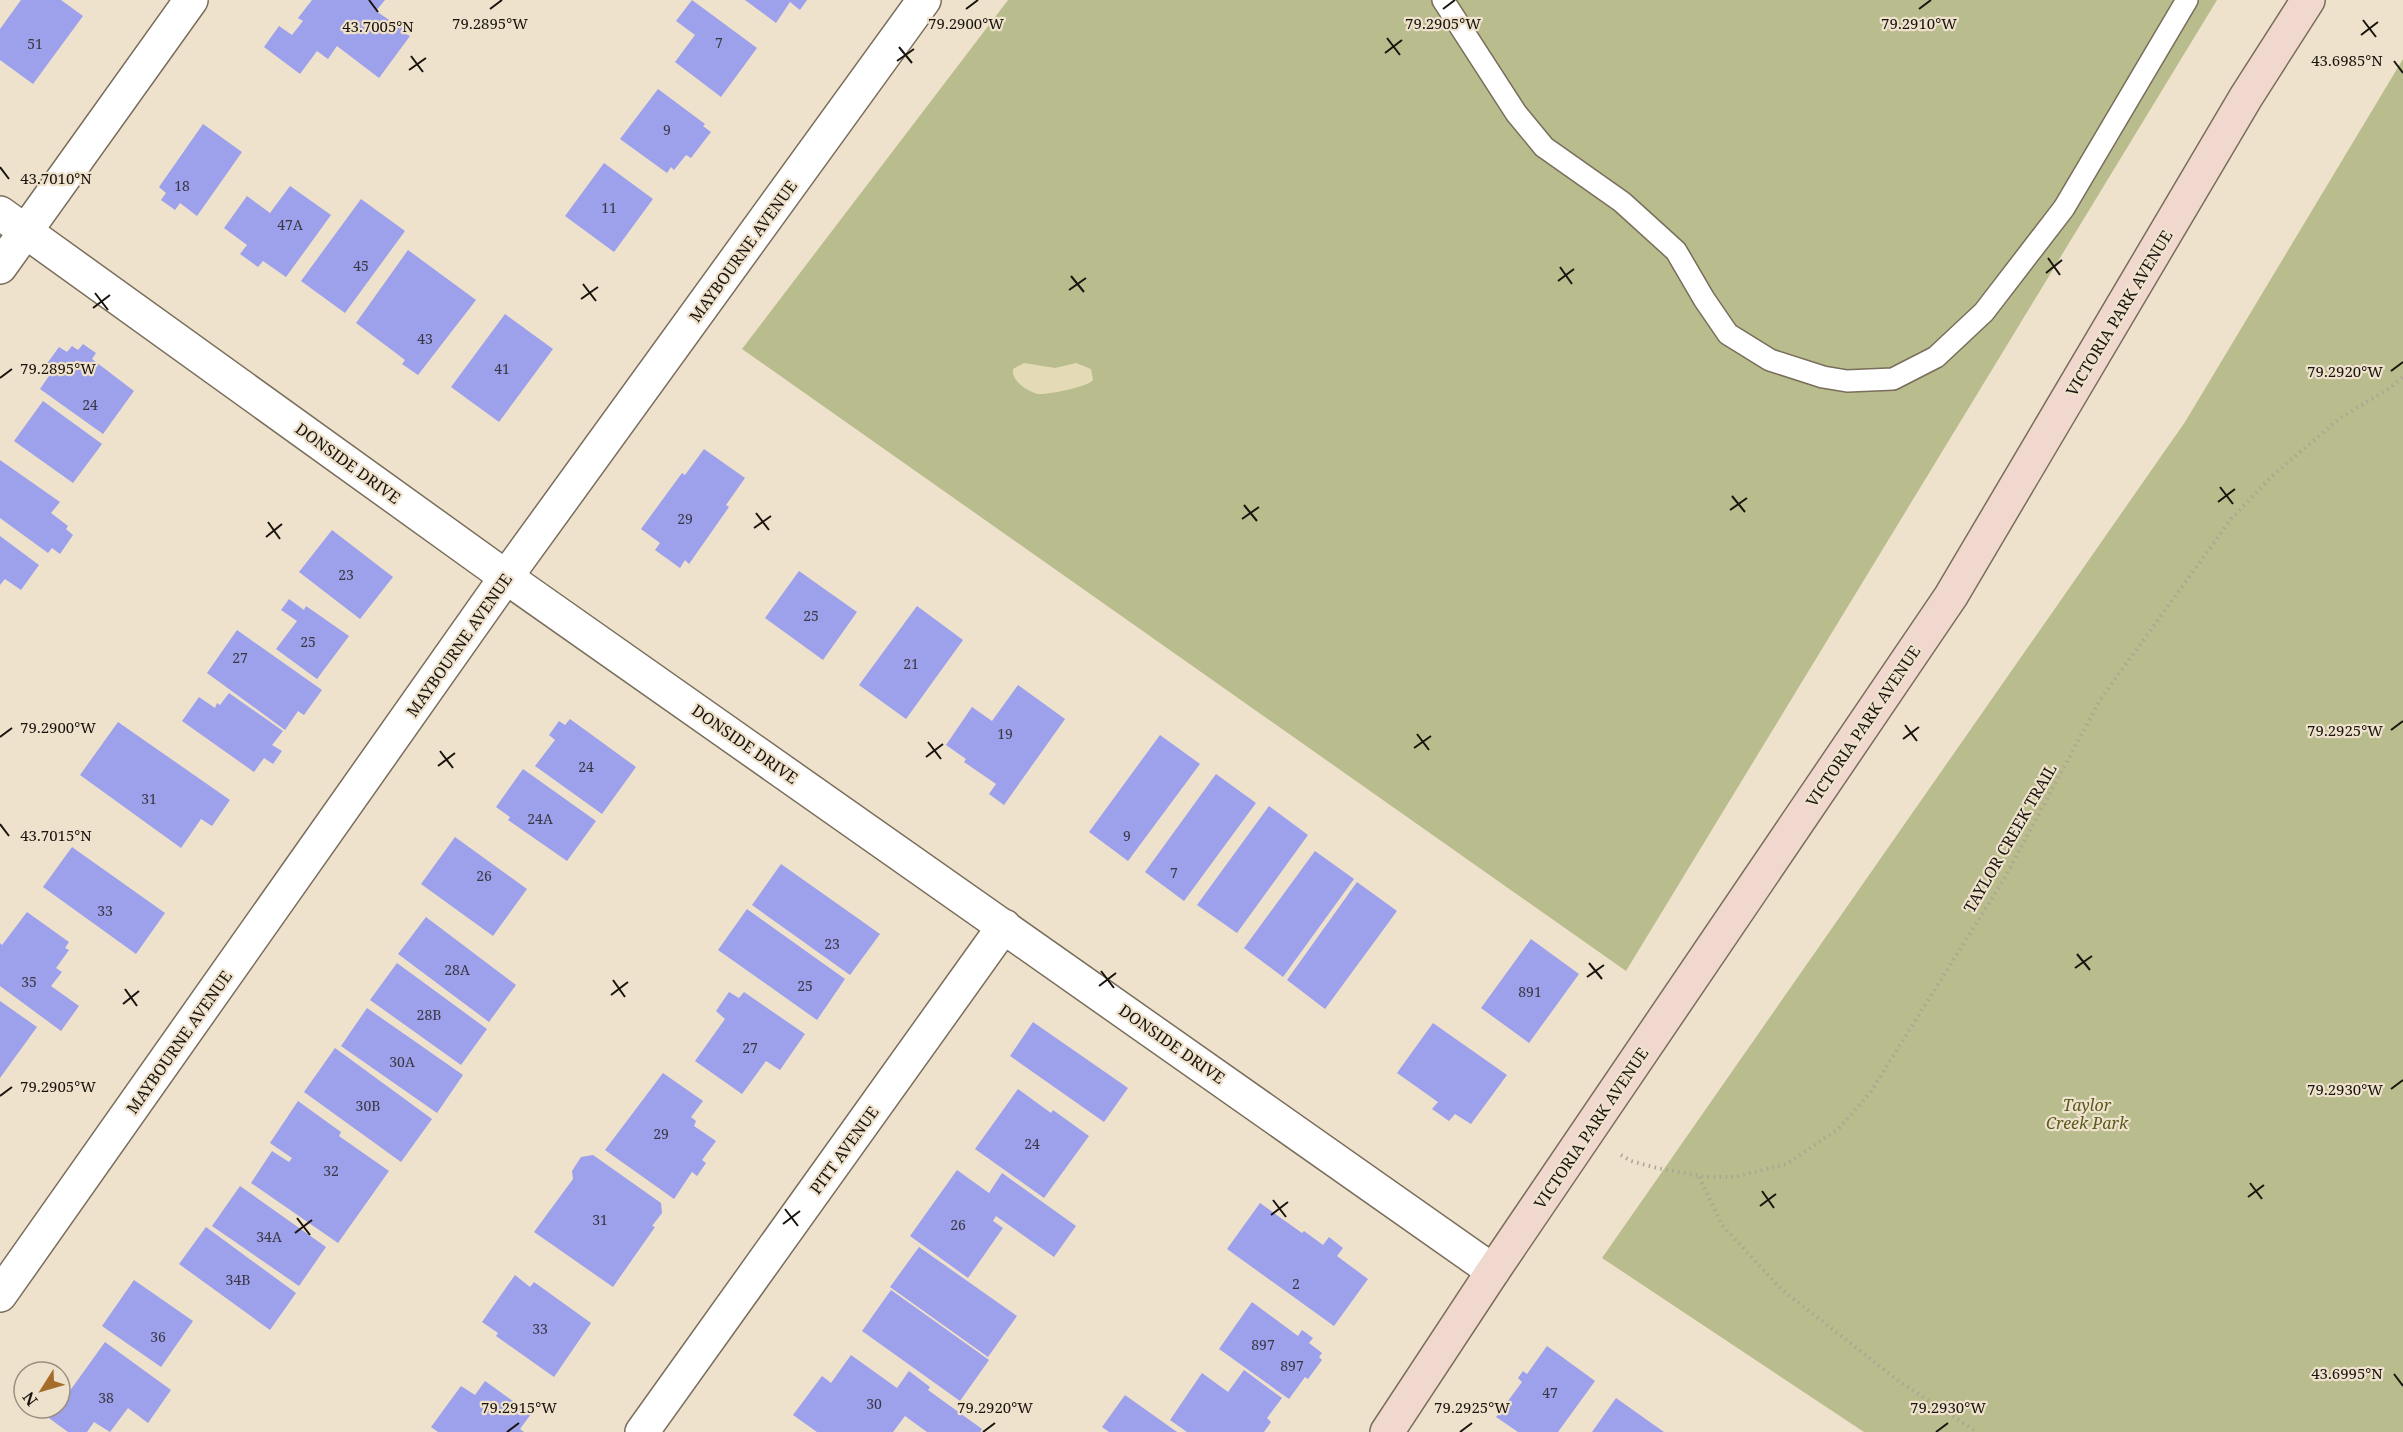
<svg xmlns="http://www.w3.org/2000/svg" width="2403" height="1432" viewBox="0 0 2403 1432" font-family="'Noto Serif',serif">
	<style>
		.green { fill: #b9bc8c }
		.sand { fill: #e4dab5 }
		.building { fill: #9da0ea }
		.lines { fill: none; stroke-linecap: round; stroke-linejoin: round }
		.service-casing { stroke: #796d5b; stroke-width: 24 }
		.minor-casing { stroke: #796d5b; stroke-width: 36 }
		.secondary-casing { stroke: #796d5b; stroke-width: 36 }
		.path { stroke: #aea493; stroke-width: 4; stroke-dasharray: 1.5 4.5; stroke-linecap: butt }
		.service { stroke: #fff; stroke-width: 21 }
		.minor { stroke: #fff; stroke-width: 33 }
		.secondary { stroke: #f0d8ce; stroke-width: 33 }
		.ticks { fill: none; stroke: #19140d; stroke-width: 2 }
		.labels { text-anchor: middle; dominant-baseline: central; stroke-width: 4.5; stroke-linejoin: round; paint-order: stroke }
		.number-label { font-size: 14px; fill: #3a3744 }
		.street-label { font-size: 16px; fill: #19140d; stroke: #efe2cd }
		.park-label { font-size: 16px; font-style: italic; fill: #585a1d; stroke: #efe2cd }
		.ticks-label { font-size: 15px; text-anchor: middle; fill: #19140d; stroke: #efe2cd; stroke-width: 4.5; stroke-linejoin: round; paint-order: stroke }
	</style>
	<rect width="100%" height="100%" fill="#efe2cd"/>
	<!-- green -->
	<g class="green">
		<polygon points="1008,0 2217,0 1626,971 742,349"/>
		<polygon points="2403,59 2403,1432 1864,1432 1602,1258 2185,422"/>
	</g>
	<!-- sand -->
	<path class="sand" d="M1024,363L1055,368L1076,363L1091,369L1093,380C1088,387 1047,395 1038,394C1027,391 1011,381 1013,369Z"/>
	<!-- building -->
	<g class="building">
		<polygon points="21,0 61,0 83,16 33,84 0,60 0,29"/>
		<polygon points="312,0 385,0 376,11 398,26 402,20 409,26 404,33 410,36 379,78 337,46 328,59 317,51 300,74 264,47 279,26 292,35 303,21 298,18"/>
		<polygon points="692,0 757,48 721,97 675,62 695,35 676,21"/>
		<polygon points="745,0 807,0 800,10 790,2 776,23"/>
		<polygon points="658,89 705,124 703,126 711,132 691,158 686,155 674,170 671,167 667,173 620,139"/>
		<polygon points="203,124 242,152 197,216 180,203 175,210 161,200 166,193 159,187"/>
		<polygon points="604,163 653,199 614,252 565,216"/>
		<polygon points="290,186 331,215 286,277 263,261 258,267 240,254 247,245 224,228 247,196 270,213"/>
		<polygon points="361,199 405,231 345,313 301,281"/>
		<polygon points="408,250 476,300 418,375 402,364 405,360 356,323"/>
		<polygon points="505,314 553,349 499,422 451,387"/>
		<polygon points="83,344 96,353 92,359 134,391 103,434 40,389 53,370 46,365 59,347 67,352 72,346 78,350"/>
		<polygon points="43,401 102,444 73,483 14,441"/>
		<polygon points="704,449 745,478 726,505 729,507 689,564 685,560 680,568 655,550 660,543 641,529 682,473 685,475"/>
		<polygon points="0,460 60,502 51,513 68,526 66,529 73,535 60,554 52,548 48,553 0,518"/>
		<polygon points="332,530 393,577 360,619 299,572"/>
		<polygon points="0,536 39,565 21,590 5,579 0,585"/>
		<polygon points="799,571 857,612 823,660 765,618"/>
		<polygon points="289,599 304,610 306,606 349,636 317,679 276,649 297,621 281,610"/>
		<polygon points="917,606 963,640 906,719 859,685"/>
		<polygon points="237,630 322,690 304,715 298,711 285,730 207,673"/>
		<polygon points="1018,685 1065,719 1004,805 989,794 996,784 964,762 966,759 946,745 972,707 992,721"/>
		<polygon points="229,693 283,731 272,745 282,751 273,764 264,758 254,772 182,721 199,697 215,708 217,703 220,705"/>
		<polygon points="570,719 636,767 602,814 535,766 555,740 549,735 559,721 565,725"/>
		<polygon points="118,722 230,800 212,826 201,819 181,848 80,775"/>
		<polygon points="1160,735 1200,764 1128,861 1089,832"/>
		<polygon points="523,769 596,821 567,861 508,820 510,817 496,807"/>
		<polygon points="1216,774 1256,803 1184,901 1145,872"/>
		<polygon points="1269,806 1308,835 1237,933 1197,905"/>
		<polygon points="455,837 527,889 493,936 421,884"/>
		<polygon points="72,847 165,913 136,954 43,887"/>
		<polygon points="1315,851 1354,879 1283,977 1244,948"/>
		<polygon points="781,864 880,934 850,975 752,905"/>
		<polygon points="1357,882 1397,911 1325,1009 1287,980"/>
		<polygon points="747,909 845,979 817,1020 718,950"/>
		<polygon points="27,912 69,942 65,948 69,950 56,968 62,972 51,986 79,1006 61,1031 0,986 0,943 2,945"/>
		<polygon points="426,917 516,985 489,1022 398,954"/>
		<polygon points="1531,939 1579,974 1529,1043 1481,1008"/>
		<polygon points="397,963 487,1029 461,1065 370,1000"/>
		<polygon points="729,992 739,998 744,992 805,1034 780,1070 766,1061 742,1094 695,1061 725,1019 716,1011"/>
		<polygon points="0,1001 37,1027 0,1078"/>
		<polygon points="367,1008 463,1075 437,1113 341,1046"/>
		<polygon points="1033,1022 1128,1088 1104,1122 1010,1056"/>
		<polygon points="1433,1023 1507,1075 1471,1124 1455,1114 1449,1121 1432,1109 1438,1102 1397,1073"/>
		<polygon points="335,1048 432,1119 401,1162 304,1092"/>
		<polygon points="663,1073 703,1101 691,1117 696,1121 694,1126 716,1141 702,1160 706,1163 697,1176 692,1172 674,1199 605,1150"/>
		<polygon points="1018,1089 1051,1113 1053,1110 1089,1136 1044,1198 975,1149"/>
		<polygon points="298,1101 341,1132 339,1136 389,1171 338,1243 251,1183 272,1151 289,1162 292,1158 270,1143"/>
		<polygon points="593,1155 661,1203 662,1213 652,1226 655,1227 613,1287 534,1232 573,1179 572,1171 581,1157"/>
		<polygon points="957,1170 989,1193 1002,1173 1076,1226 1054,1257 996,1216 993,1221 1003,1228 968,1278 910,1236"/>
		<polygon points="240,1186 326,1247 299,1286 212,1226"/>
		<polygon points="1260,1203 1302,1233 1304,1231 1323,1245 1329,1237 1343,1248 1337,1256 1368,1279 1334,1326 1227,1249"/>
		<polygon points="206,1227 296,1293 270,1330 179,1264"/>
		<polygon points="919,1247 1017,1316 988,1357 890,1287"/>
		<polygon points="515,1275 530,1287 534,1282 591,1323 554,1377 496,1336 498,1333 482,1322"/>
		<polygon points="134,1280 193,1321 161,1367 102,1326"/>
		<polygon points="891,1290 989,1360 960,1401 862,1331"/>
		<polygon points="1252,1302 1298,1336 1302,1330 1313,1338 1309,1343 1322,1353 1319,1357 1322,1360 1308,1379 1305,1377 1289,1399 1219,1349"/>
		<polygon points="105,1342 171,1390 148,1423 128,1408 110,1432 94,1422 87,1432 68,1432 42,1413 45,1408 60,1408 60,1397 64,1399"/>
		<polygon points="1547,1346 1595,1381 1558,1432 1518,1432 1496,1417 1522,1382 1518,1378 1523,1371 1527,1374"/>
		<polygon points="851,1355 897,1388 909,1371 930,1387 928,1390 982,1429 980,1432 927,1432 905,1416 893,1432 817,1432 793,1415 822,1376 831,1383"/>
		<polygon points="1244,1370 1282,1398 1267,1418 1271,1422 1264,1432 1187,1432 1170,1420 1202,1373 1228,1392"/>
		<polygon points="485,1381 531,1414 520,1429 524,1432 438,1432 431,1427 461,1386 475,1395"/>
		<polygon points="1125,1395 1177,1432 1109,1432 1102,1427"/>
		<polygon points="1616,1398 1664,1432 1592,1432"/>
	</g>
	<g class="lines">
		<!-- service casing -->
		<g class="service-casing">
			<polyline id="service" points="1443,0 1516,113 1544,147 1622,202 1676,251 1704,299 1728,334 1770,360 1823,377 1847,381 1893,379 1936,357 1984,312 2064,208 2187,0"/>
		</g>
		<!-- minor casing -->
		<g class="minor-casing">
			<g id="minor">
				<polyline points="0,213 506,577 1493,1271"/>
				<polyline points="0,267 191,0"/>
				<polyline points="0,1295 506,577 924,0"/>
				<polyline points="642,1432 1004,926"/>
			</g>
		</g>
		<!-- secondary casing -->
		<g class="secondary-casing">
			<polyline id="secondary" points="1387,1432 1493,1271 1951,596 2246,97 2308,0"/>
		</g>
		<!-- path -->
		<g class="path">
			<polyline points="1621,1155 1631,1161 1657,1168 1705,1177 1734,1177 1787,1164 1838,1129 1870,1093 2004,879 2100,700 2231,519 2272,476 2340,418 2388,389 2403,377"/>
			<polyline points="1699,1177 1722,1225 1781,1289 1900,1382 1977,1432"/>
		</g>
		<!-- service -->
		<use href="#service" class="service"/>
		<!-- minor -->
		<use href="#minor" class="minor"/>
		<!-- secondary -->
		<use href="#secondary" class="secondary"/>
	</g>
	<!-- ticks -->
	<path class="ticks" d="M369,0L378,12M490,9L502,0M966,9L978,0M1443,9L1455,0M1919,9L1931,0M2363,20L2376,37M2361,35L2378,22M1387,38L1400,55M899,47L912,63M1385,53L1402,40M411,56L423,72M897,61L914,49M2394,61L2403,73M409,70L426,58M0,167L9,179M2048,258L2060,275M1560,267L1572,284M2046,273L2062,260M1071,276L1084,292M1558,281L1574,269M583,284L596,301M1069,290L1086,278M95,293L108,310M581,299L598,287M93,308L110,295M2391,371L2403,362M0,378L12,369M2220,487L2233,504M1732,496L1745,512M2218,502L2235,489M1244,505L1257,521M1730,510L1747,498M756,513L769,530M1242,519L1259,507M268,522L280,539M754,528L771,516M266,537L282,524M1905,725L1917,741M2391,730L2403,721M1417,734L1429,750M0,737L12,728M1903,739L1919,727M928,742L941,759M1414,748L1431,736M440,751L453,768M926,757L943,744M438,766L455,753M0,824L9,836M2077,954L2090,970M1589,963L1602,979M2075,968L2092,956M1101,971L1114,988M1587,977L1604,965M613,980L625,997M1099,986L1116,973M125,989L137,1006M611,995L628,982M123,1004L139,991M2391,1089L2403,1080M0,1096L12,1087M2250,1183L2262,1199M1762,1191L1774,1208M2248,1197L2264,1185M1273,1200L1286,1217M1760,1206L1776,1194M785,1209L798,1226M1271,1215L1288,1202M297,1218L310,1235M783,1224L800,1211M295,1233L312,1220M2394,1374L2403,1386M507,1432L519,1423M983,1432L995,1423M1460,1432L1472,1423M1936,1432L1948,1423"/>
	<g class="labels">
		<!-- number labels -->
		<g class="number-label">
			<text x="719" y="42">7</text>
			<text x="35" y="43">51</text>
			<text x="667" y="129">9</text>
			<text x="182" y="185">18</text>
			<text x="609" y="207">11</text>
			<text x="290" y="224">47A</text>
			<text x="361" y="265">45</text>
			<text x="425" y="338">43</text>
			<text x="502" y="368">41</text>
			<text x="90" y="404">24</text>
			<text x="685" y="518">29</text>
			<text x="346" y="574">23</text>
			<text x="811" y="615">25</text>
			<text x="308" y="641">25</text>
			<text x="240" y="657">27</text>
			<text x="911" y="663">21</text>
			<text x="1005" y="733">19</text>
			<text x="586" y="766">24</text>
			<text x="149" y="798">31</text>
			<text x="540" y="818">24A</text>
			<text x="1127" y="835">9</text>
			<text x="1174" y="872">7</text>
			<text x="484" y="875">26</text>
			<text x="105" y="910">33</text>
			<text x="832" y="943">23</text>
			<text x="457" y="969">28A</text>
			<text x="29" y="981">35</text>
			<text x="805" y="985">25</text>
			<text x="1530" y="991">891</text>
			<text x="429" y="1014">28B</text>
			<text x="750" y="1047">27</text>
			<text x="402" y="1061">30A</text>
			<text x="368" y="1105">30B</text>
			<text x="661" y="1133">29</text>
			<text x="1032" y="1143">24</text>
			<text x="331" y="1170">32</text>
			<text x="600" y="1219">31</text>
			<text x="958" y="1224">26</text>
			<text x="269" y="1236">34A</text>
			<text x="238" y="1279">34B</text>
			<text x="1296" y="1283">2</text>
			<text x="540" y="1328">33</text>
			<text x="158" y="1336">36</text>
			<text x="1263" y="1344">897</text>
			<text x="1292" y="1365">897</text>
			<text x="1550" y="1392">47</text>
			<text x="106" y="1397">38</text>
			<text x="874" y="1403">30</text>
		</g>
		<!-- street labels -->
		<g class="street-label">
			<text transform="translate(743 251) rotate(-54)">MAYBOURNE AVENUE</text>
			<text transform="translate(2119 313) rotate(-59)">VICTORIA PARK AVENUE</text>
			<text transform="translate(348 463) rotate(36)">DONSIDE DRIVE</text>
			<text transform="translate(459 645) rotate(-55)">MAYBOURNE AVENUE</text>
			<text transform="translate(1863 726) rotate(-56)">VICTORIA PARK AVENUE</text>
			<text transform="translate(745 744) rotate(35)">DONSIDE DRIVE</text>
			<text transform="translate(2010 838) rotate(-60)">TAYLOR CREEK TRAIL</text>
			<text transform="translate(179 1042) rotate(-55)">MAYBOURNE AVENUE</text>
			<text transform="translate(1172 1044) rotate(35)">DONSIDE DRIVE</text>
			<text transform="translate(1591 1128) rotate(-56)">VICTORIA PARK AVENUE</text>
			<text transform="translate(844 1150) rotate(-54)">PITT AVENUE</text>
		</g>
		<!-- park labels -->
		<g class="park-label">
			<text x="2087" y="1105">Taylor<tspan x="2087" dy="18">Creek Park</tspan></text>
		</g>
	</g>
	<g class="ticks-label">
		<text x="490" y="29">79.2895°W</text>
		<text x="966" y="29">79.2900°W</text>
		<text x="1443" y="29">79.2905°W</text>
		<text x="1919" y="29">79.2910°W</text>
		<text x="378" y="32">43.7005°N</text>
		<text x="2347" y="66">43.6985°N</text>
		<text x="56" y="184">43.7010°N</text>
		<text x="58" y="374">79.2895°W</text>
		<text x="2345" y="377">79.2920°W</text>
		<text x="58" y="733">79.2900°W</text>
		<text x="2345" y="736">79.2925°W</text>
		<text x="56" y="841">43.7015°N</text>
		<text x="58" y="1092">79.2905°W</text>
		<text x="2345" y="1095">79.2930°W</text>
		<text x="2347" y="1379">43.6995°N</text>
		<text x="519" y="1413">79.2915°W</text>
		<text x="995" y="1413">79.2920°W</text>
		<text x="1472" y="1413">79.2925°W</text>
		<text x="1948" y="1413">79.2930°W</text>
	</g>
	<!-- north arrow -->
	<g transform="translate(42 1390) rotate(233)"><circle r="28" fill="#efe2cd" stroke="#999080" stroke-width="1.5"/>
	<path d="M0-4.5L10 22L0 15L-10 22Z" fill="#a46d29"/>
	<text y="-9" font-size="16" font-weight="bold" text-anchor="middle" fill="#19140d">N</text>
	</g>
</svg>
